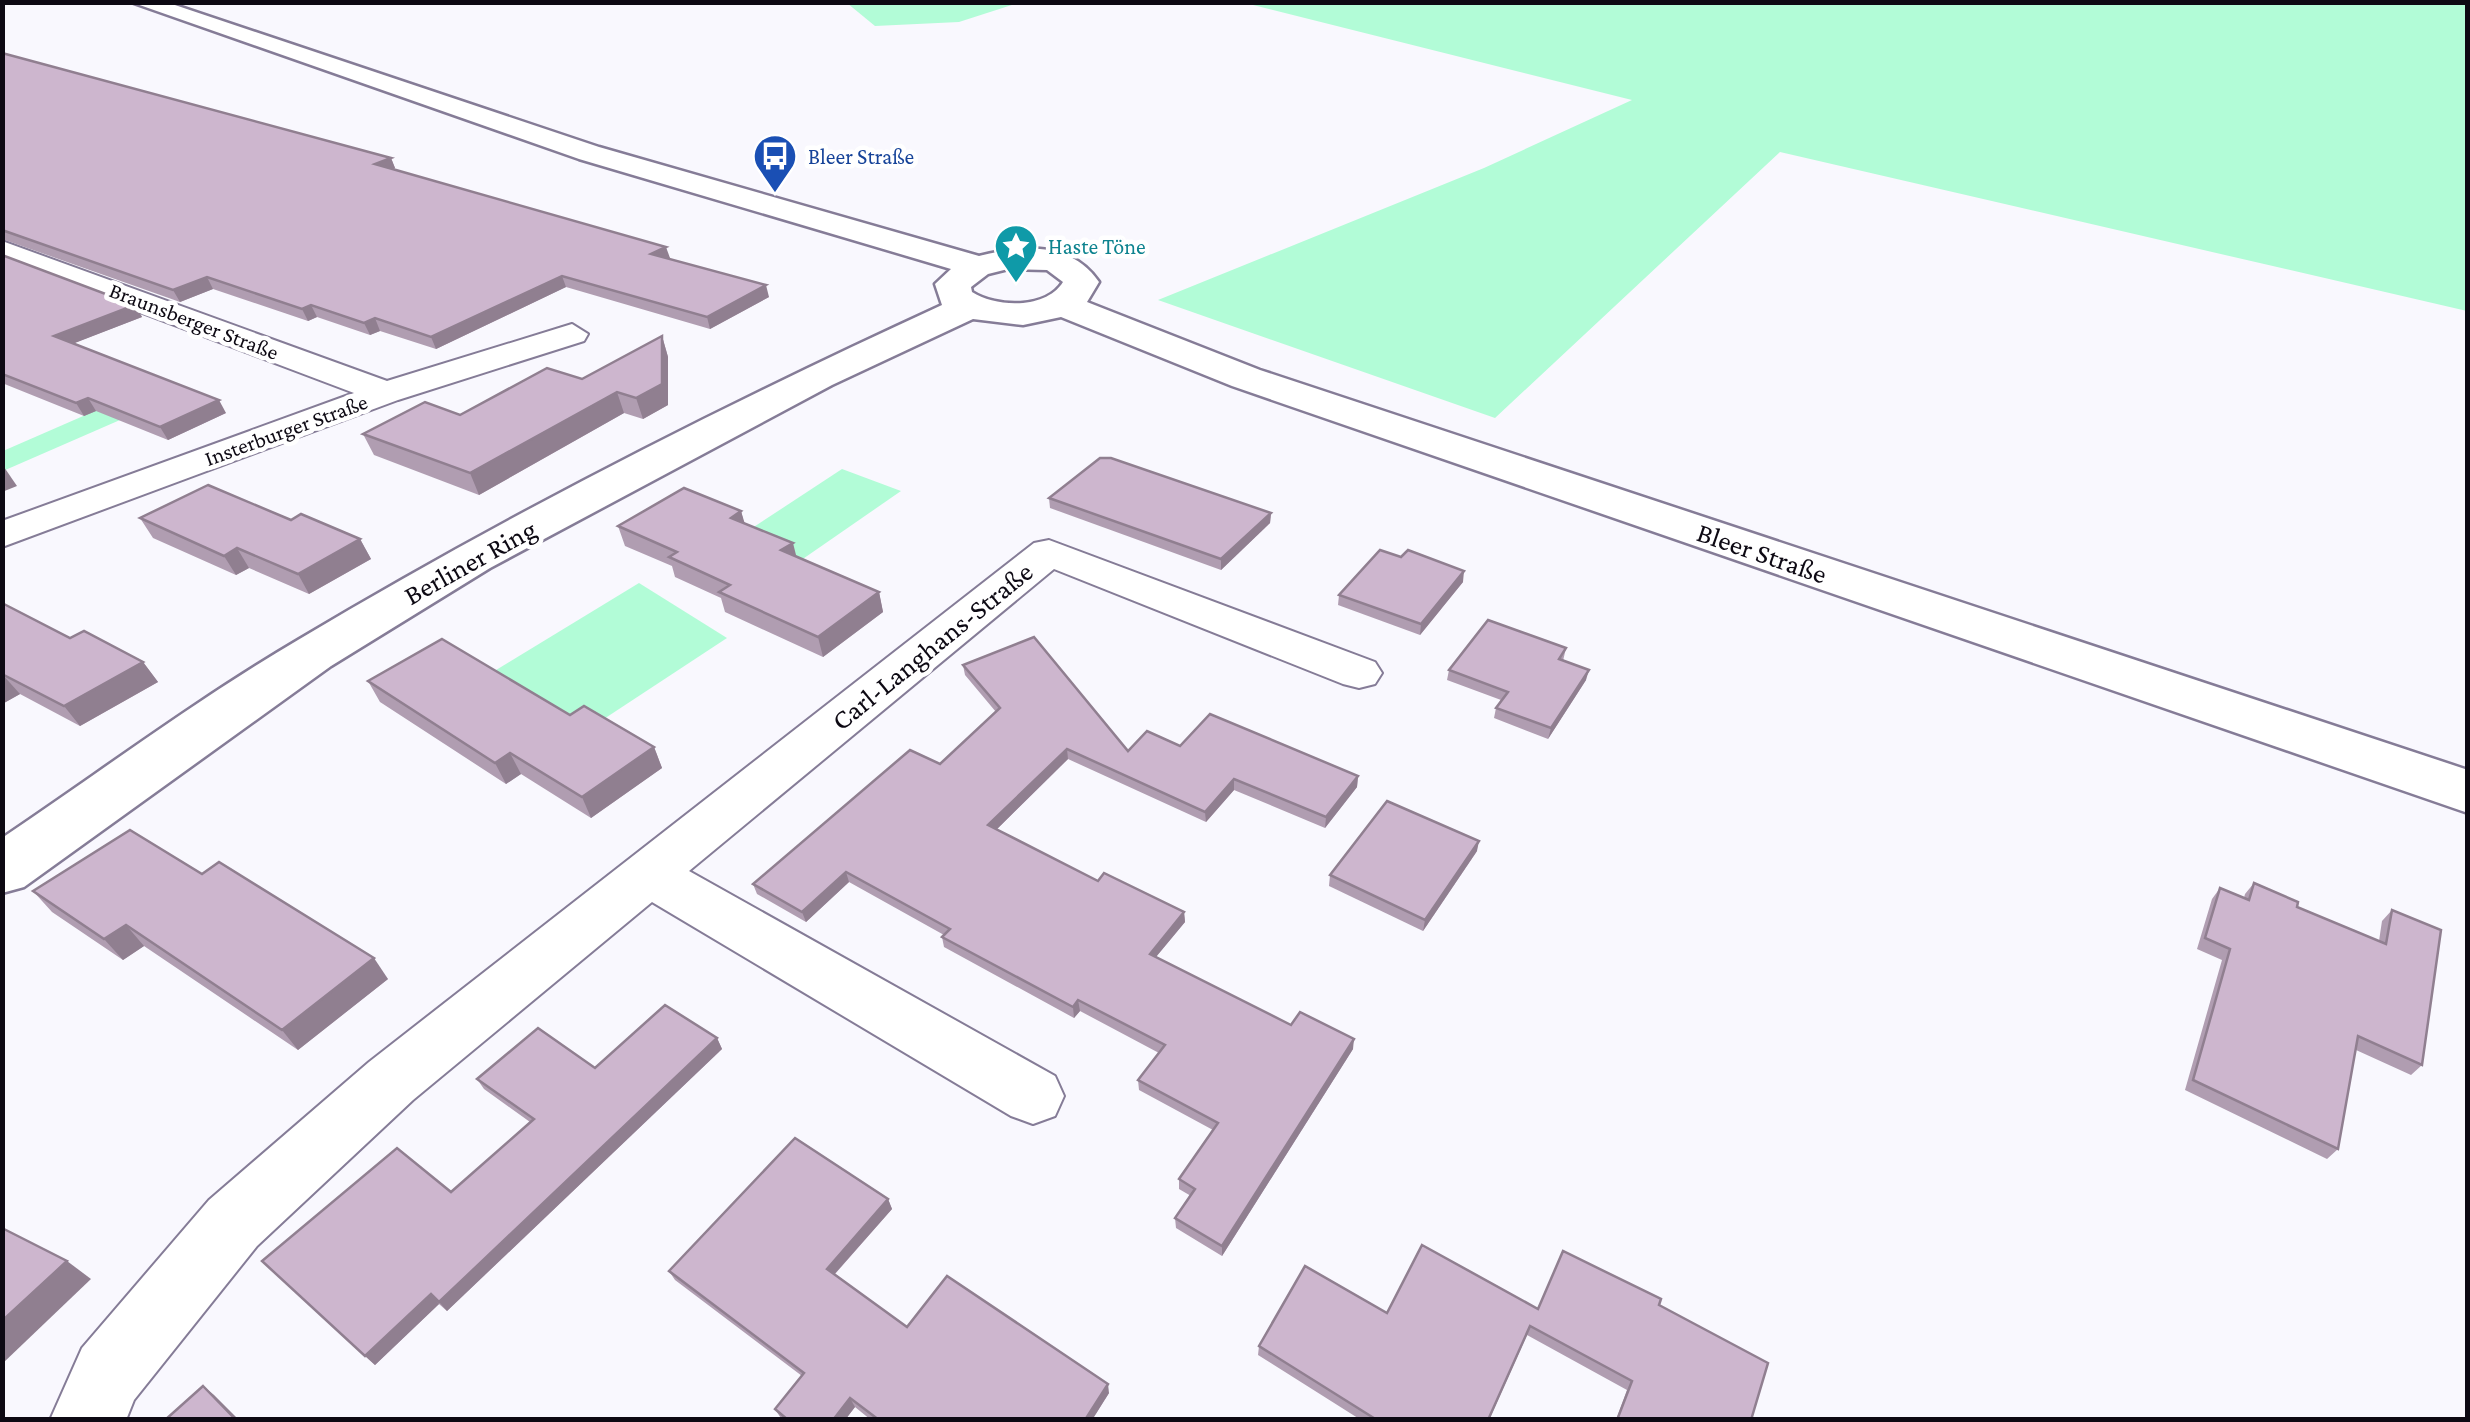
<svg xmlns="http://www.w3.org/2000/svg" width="2470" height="1422" viewBox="0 0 2470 1422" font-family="'Crimson Pro',serif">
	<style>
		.green { fill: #b2fcd7 }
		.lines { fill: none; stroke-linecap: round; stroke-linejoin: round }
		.street-casing { stroke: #857c97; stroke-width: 4 }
		.secondary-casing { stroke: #857c97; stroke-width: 5 }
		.street { fill: #fff; fill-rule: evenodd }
		.secondary { fill: #fff; fill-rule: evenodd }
		.wall { fill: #b09db1 }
		.shaded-wall { fill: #907f90 }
		.building { fill: #cdb6ce; stroke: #907f90; stroke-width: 2.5 }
		.labels { text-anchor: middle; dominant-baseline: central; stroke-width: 9; stroke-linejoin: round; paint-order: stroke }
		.far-transit-label { font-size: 22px; fill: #164399; stroke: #fff; text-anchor: start }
		.far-culture-label { font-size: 22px; fill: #0d838f; stroke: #fff; text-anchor: start }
		.far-street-label { font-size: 22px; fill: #0d0913; stroke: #fff }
		.street-label { font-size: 28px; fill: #0d0913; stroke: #fff }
	</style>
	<rect width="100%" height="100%" fill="#f9f8fe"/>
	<!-- green -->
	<g class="green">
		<polygon points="847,3 1018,3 959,22 875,26"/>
		<polygon points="1245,3 2467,3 2467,311 1780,152 1495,418 1158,300 1484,168 1632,100"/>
		<polygon points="97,410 120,420 3,471 3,451"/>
		<polygon points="842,469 901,491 797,563 737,538"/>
		<polygon points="639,583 727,638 578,736 483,678"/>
	</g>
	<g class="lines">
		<!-- street casing -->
		<g class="street-casing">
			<g id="street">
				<polygon points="2,241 387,381 572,324 588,334 584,341 398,400 2,547 2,521 354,393 2,260"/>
				<polygon points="1049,540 1375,662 1382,673 1375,684 1359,688 1343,684 1054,569 689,871 1055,1076 1064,1096 1055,1116 1033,1124 1011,1116 652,902 413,1100 257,1246 134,1400 126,1420 50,1420 82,1348 209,1200 369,1062 1034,543"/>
			</g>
		</g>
		<!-- secondary casing -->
		<g class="secondary-casing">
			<path id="secondary" d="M131,2H166L599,147L979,256C1022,245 1071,241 1099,282L1087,302L1260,370L2468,770V813L1232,386L1061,317L1023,325L973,319L832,385L490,568L331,666L24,887L2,893V838C100,772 196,700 298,640C505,516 722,406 942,305L935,284L951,269L579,159ZM1008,269L1047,270L1063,282C1046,309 997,308 972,292L971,287L988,274Z"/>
		</g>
		<!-- street -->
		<use href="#street" class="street"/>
		<!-- secondary -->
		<use href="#secondary" class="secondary"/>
	</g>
	<!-- wall -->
	<g class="wall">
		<polygon points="2,53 391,158 395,168 394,169 670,258 668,259 769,297 710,329 566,287 436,349 380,331 370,335 317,317 308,321 213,289 180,302 2,239"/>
		<polygon points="2,255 135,305 142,317 74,343 226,413 168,440 96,411 84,416 2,383"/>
		<polygon points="662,336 668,357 668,405 643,419 624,413 479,495 374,455 363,434 460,415 582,379"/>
		<polygon points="1049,498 1271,513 1270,523 1221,570 1050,508"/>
		<polygon points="741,511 744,523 796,557 879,592 883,612 823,657 725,612 721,598 675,577 672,566 625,546 618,526"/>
		<polygon points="140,518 291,520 360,539 371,559 309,594 249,568 236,575 153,538"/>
		<polygon points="1401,557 1463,582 1420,635 1338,605 1339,595"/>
		<polygon points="2,603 70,638 143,662 158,682 80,726 20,694 4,703 2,702"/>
		<polygon points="1566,648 1563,661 1586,680 1548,739 1494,718 1496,708 1501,700 1447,680 1449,670"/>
		<polygon points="963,665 1128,751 1180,746 1358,776 1357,787 1325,828 1234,790 1206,822 1068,759 997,829 1098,881 1184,912 1185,922 1156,957 1291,1025 1353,1049 1222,1256 1176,1228 1175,1218 1191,1196 1179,1189 1179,1179 1213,1130 1139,1090 1138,1080 1159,1053 1080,1011 1074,1018 944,947 942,937 944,935 849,882 806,922 757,894 753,884 940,764 996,712 965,675"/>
		<polygon points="368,681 570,715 654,747 662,768 591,818 521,774 506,784 380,702"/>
		<polygon points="1477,851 1423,931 1329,886 1330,875"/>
		<polygon points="202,874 388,979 298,1050 144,946 123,960 52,912 33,891"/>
		<polygon points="2254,883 2297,907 2379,941 2382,921 2392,910 2422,1065 2411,1075 2356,1050 2338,1149 2327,1159 2185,1090 2222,960 2197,949 2212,899 2220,888 2244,898 2245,894"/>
		<polygon points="717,1038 722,1049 447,1311 439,1304 375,1365 262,1261 451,1192 530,1122 484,1089 477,1079 595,1068"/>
		<polygon points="888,1199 892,1209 835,1274 907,1327 1109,1393 1092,1420 871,1420 855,1407 845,1420 782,1420 775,1409 802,1376 675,1280 669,1271"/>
		<polygon points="1659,1305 1751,1420 1616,1420 1627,1390 1527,1335 1489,1420 1361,1420 1258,1355 1259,1346 1387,1313"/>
	</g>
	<!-- shaded-wall -->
	<g class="shaded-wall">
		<polygon points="391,158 395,168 380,174 375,164"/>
		<polygon points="666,247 670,258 654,266 651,254"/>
		<polygon points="562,276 566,287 436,349 431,337"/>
		<polygon points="207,277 213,289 180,302 173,290"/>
		<polygon points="766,285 769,297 710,329 707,317"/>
		<polygon points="135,305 142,317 62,348 54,336"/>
		<polygon points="311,305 317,317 308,321 302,309"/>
		<polygon points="375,318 380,331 370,335 364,323"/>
		<polygon points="662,336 668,357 668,405 643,419 636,398"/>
		<polygon points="617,392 624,413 479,495 470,473"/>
		<polygon points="88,398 96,411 84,416 76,403"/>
		<polygon points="219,400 226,413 168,440 160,427"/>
		<polygon points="4,467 17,486 2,492 2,468"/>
		<polygon points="741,511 747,531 731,518"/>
		<polygon points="1271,513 1270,523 1221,570 1221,559"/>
		<polygon points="360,539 371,559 309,594 298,574"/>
		<polygon points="793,543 798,563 781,550"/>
		<polygon points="237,548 249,568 236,575 224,556"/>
		<polygon points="1464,571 1463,582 1420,635 1421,624"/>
		<polygon points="879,592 883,612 823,657 818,637"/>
		<polygon points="143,662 158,682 80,726 64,706"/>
		<polygon points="1589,670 1586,680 1548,739 1551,728"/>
		<polygon points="2,674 20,694 4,703 2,701"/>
		<polygon points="654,747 662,768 591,818 582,797"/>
		<polygon points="1067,749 1068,759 990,836 988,825"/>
		<polygon points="510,753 521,774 506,784 495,763"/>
		<polygon points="1358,776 1357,787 1325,828 1326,817"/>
		<polygon points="1234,779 1234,790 1206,822 1205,812"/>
		<polygon points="1479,841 1477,851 1423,931 1425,920"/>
		<polygon points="846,872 849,882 806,922 802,912"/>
		<polygon points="1184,912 1185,922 1150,964 1150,954"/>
		<polygon points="126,925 144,946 123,960 104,939"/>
		<polygon points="374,958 388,979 298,1050 282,1030"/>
		<polygon points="1078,1000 1080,1011 1074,1018 1073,1007"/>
		<polygon points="717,1038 722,1049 447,1311 439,1302"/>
		<polygon points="1354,1039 1353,1049 1222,1256 1222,1246"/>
		<polygon points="888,1199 892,1209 831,1278 827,1269"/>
		<polygon points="67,1261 91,1279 2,1364 2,1321"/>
		<polygon points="431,1294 439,1304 375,1365 365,1356"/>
		<polygon points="1108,1384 1109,1393 1092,1420 1085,1420"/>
		<polygon points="203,1386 214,1395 239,1420 236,1420"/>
		<polygon points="850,1398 855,1407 845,1420 833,1420"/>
	</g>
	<!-- building -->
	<g class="building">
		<polygon points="2,53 391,158 375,164 666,247 651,254 766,285 707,317 562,276 431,337 375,318 364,323 311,305 302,309 207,277 173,290 2,230"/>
		<polygon points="2,255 135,305 54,336 219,400 160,427 88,398 76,403 2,374"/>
		<polygon points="662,336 662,384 636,398 617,392 470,473 363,434 425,402 460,415 547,368 582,379"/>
		<polygon points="1100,458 1111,458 1271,513 1221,559 1049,498"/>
		<polygon points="208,485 291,520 301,514 360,539 298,574 237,548 224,556 140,518"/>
		<polygon points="684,488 741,511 731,518 793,543 781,550 879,592 818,637 719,592 730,585 669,557 677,552 618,526"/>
		<polygon points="1380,550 1401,557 1408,550 1464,571 1421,624 1339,595"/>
		<polygon points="2,603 70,638 84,631 143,662 64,706 2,674"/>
		<polygon points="1488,620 1566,648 1559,659 1589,670 1551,728 1496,708 1508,692 1449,670"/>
		<polygon points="1034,637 1128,751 1147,731 1180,746 1210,714 1358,776 1326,817 1234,779 1205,812 1067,749 988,825 1098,881 1104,873 1184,912 1150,954 1291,1025 1300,1012 1354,1039 1222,1246 1175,1218 1195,1189 1179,1179 1218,1123 1138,1080 1165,1045 1078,1000 1073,1007 942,937 950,929 846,872 802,912 753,884 910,750 940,764 1000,708 963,665"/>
		<polygon points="442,639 570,715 584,706 654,747 582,797 510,753 495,763 368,681"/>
		<polygon points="1387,801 1479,841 1425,920 1330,875"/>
		<polygon points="130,830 202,874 219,862 374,958 282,1030 126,925 104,939 33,891"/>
		<polygon points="2254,883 2298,902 2297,907 2386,944 2392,910 2441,930 2422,1065 2358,1036 2338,1149 2193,1080 2230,949 2205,938 2220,888 2249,900"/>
		<polygon points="665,1005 717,1038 439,1302 431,1294 365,1356 262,1261 397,1148 451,1192 534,1119 477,1079 538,1028 595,1068"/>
		<polygon points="795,1138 888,1199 827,1269 907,1327 947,1276 1108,1384 1085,1420 879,1420 850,1398 833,1420 788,1420 775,1409 804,1373 669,1271"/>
		<polygon points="2,1228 67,1261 2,1321"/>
		<polygon points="1422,1245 1538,1309 1563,1251 1661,1299 1659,1305 1768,1363 1751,1420 1617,1420 1632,1381 1530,1326 1488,1420 1377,1420 1259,1346 1305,1266 1387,1313"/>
		<polygon points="203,1386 236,1420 165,1420"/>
	</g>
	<!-- icons -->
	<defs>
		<g id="bus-pin" transform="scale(2.25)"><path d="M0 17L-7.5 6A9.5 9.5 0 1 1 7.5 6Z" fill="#1a4fb4" stroke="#fff"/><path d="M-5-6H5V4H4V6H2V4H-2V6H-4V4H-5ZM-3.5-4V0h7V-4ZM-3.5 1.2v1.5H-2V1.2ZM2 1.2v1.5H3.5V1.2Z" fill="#fff"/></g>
		<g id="sight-pin" transform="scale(2.25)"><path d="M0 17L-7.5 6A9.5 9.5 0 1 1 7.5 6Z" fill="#0f9aa8" stroke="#fff"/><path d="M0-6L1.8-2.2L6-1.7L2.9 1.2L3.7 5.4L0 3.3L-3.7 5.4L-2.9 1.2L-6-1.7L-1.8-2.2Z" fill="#fff"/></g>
	</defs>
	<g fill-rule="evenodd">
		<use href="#bus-pin" x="775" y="156"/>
		<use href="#sight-pin" x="1016" y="246"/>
	</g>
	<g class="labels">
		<!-- far-transit labels -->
		<g class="far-transit-label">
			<text x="808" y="156">Bleer Straße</text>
		</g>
		<!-- far-culture labels -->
		<g class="far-culture-label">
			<text x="1048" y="246">Haste Töne</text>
		</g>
		<!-- far-street labels -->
		<g class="far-street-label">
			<text transform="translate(194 321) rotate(21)">Braunsberger Straße</text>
			<text transform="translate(286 430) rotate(-20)">Insterburger Straße</text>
		</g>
		<!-- street labels -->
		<g class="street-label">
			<text transform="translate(1762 553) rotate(19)">Bleer Straße</text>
			<text transform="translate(470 562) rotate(-29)">Berliner Ring</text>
			<text transform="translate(932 646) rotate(-39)">Carl-Langhans-Straße</text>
		</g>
	</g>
	<!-- border -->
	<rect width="2470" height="1422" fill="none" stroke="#0d0913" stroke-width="10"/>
</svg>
